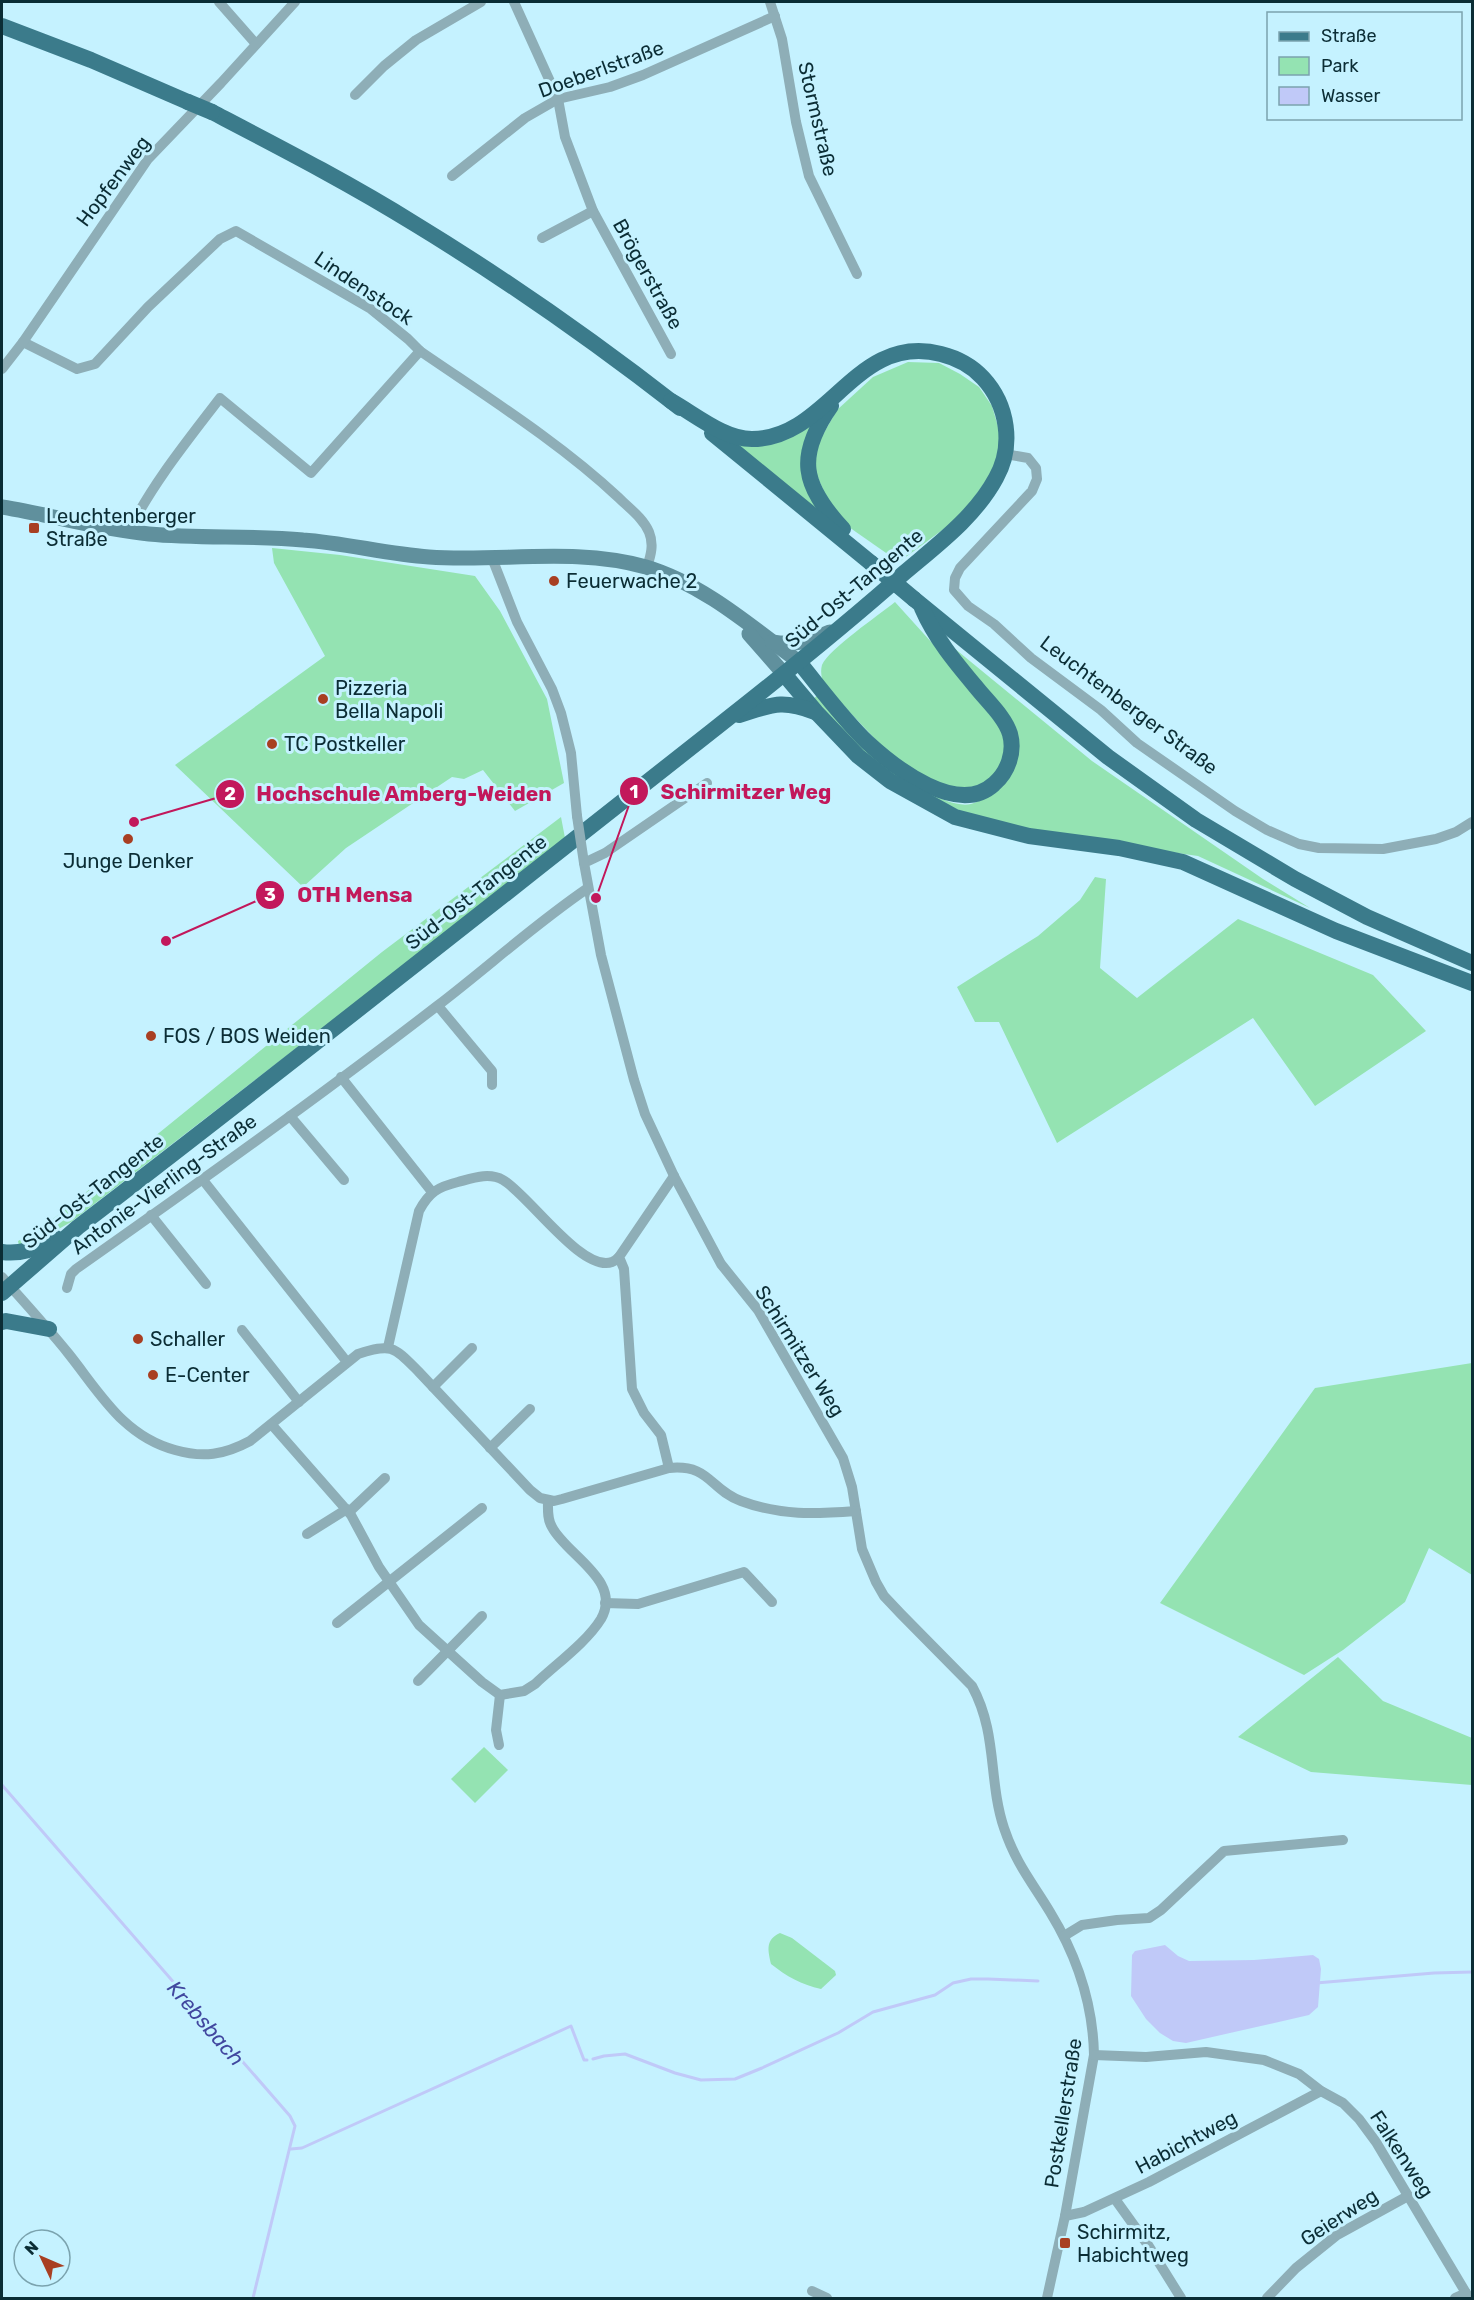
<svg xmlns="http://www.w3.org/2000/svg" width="1474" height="2300" viewBox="0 0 1474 2300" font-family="Rubik,sans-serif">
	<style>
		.green { fill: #94e3b2 }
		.water { fill: #c0c9f8 }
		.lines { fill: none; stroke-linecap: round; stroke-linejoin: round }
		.stream { stroke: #c0c9f8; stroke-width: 3 }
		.street { stroke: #8eaeb7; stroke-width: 10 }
		.secondary { stroke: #60909d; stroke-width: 15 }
		.primary { stroke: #3b7b8b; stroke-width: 16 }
		.street-bridge { stroke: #8eaeb7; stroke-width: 10 }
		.primary-bridge { stroke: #3b7b8b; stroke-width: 16 }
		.poi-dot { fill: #a83f22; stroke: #c5f2ff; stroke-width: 2 }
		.labels { text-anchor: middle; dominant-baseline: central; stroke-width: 6; stroke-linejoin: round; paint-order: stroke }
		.street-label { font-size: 20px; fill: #0b2d35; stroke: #c5f2ff }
		.poi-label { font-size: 20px; fill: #0b2d35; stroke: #c5f2ff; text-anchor: start }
		.water-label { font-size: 21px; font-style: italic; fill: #41479f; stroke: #c5f2ff }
		.leader { fill: none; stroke: #c2185b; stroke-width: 2 }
		.callout-dot { fill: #c2185b; stroke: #c5f2ff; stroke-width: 2 }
		.mark-label { font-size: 18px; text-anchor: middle; font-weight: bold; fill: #fff }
		.callout-label { font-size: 21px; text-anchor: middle; font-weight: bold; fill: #c2185b; stroke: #c5f2ff; stroke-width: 6; stroke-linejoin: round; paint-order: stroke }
	</style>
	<rect width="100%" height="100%" fill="#c5f2ff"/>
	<!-- green -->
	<g class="green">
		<polygon points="908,362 939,363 960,374 979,387 992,406 999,430 999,451 993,471 960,517 899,562 846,525 832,510 815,471 817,445 837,410 873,377"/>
		<path d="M816,419L805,447L818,512L727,440C768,453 783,443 816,419Z"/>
		<polygon points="272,548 340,555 475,576 500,611 547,699 564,783 515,811 483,770 464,779 452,777 346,848 303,887 175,765 325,656 274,563"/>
		<path d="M895,602L933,644L1002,730L1006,752L1002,765L983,786L948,789L896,761L823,684C822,678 820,672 822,665C829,649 879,615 895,602Z"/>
		<path d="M943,639L1092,761L1263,879L1310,908L1198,856L1038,833L1004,827L963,813L906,786L878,766L853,745L813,699L818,695C854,738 879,769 931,794C942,799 958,807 971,804C981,801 990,795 999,788C1018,772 1018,747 1012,725Z"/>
		<polygon points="561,817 565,838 417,955 71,1222 20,1251 18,1241 43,1227 382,952"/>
		<polygon points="1095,877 1106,879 1100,968 1137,998 1238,919 1373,975 1426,1031 1315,1106 1253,1018 1057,1143 999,1022 975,1022 957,987 1038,936 1080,900"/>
		<polygon points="1472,1363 1472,1575 1429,1548 1405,1602 1343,1650 1304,1675 1160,1603 1315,1388"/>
		<polygon points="1338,1657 1383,1701 1472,1738 1472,1785 1311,1772 1238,1737"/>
		<polygon points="484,1747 508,1770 475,1803 451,1779"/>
		<path d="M780,1933L792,1938L835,1971L836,1975L821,1989C802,1985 786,1976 771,1964C768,1950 765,1940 780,1933Z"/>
	</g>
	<!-- water -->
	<polygon class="water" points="1165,1945 1178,1956 1189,1961 1254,1960 1313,1955 1319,1959 1321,1969 1318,2007 1309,2015 1186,2043 1173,2041 1160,2033 1146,2019 1131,1996 1132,1955 1135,1951"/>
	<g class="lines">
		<!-- stream -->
		<g class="stream">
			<polyline points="2,1785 290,2116 295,2126 253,2298"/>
			<polyline points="1316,1983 1434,1973 1472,1972"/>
			<polyline points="593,2059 604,2056 625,2054 675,2073 701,2080 735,2079 762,2068 838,2033 873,2012 935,1995 953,1983 971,1979 988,1979 1038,1981"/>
			<polyline points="291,2149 302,2148 571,2026 584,2060 587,2060"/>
		</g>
		<!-- street -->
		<g class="street">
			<polyline points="219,2 256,44"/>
			<polyline points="514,2 558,99 565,137 593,211 671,354"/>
			<polyline points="770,2 782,39 796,122 809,176 857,274"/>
			<polyline points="355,95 384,66 416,40 481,2"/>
			<polyline points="452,176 525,118 558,99 610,87 643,75 775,16"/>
			<polyline points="542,238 593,211"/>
			<path d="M23,342L77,369L95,364L148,307L220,239L236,231L371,309L408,339L420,351C487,397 559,442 619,498C629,508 643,518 649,532C654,544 651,555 647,567"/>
			<polyline points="2,369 23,342 148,159 221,83 295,2"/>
			<polyline points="1005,454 1028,458 1036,468 1037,479 1032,491 960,568 955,578 954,590 968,606 994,624 1031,658 1101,710 1137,743 1235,811 1267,830 1299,844 1319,848 1383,849 1436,839 1456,832 1472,822"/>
			<path d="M129,531C152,484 188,440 220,398L311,473L420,351"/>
			<polyline points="492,558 517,622 552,689 561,713 571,753 577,816"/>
			<path d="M707,783L605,853L584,863L601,955L634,1080L645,1114L674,1176L721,1264L758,1310L843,1458L852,1487L862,1549L876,1582L884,1596L901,1614L972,1686C998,1734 988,1780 1004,1828C1016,1864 1032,1882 1050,1912C1077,1956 1093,2004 1094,2055L1065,2216L1047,2298"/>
			<polyline points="438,1006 492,1071 492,1085"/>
			<polyline points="341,1077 432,1192"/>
			<polyline points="290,1116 344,1180"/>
			<polyline points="203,1180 347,1362"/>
			<polyline points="151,1215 206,1284"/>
			<path d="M2,1277C24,1302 47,1327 68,1353C100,1393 123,1436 175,1450C203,1458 224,1455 250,1441L358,1354C392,1343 394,1347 418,1371L530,1490L540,1498L554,1501L562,1499L669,1468C710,1464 709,1489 741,1501C781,1516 815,1514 856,1511"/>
			<path d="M67,1288L71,1274L76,1269C198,1183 319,1097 437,1006C488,967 535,924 588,888"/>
			<polyline points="242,1330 299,1402"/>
			<path d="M388,1347L419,1211C429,1192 438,1187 458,1182C473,1178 489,1172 503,1180C528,1194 582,1273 612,1262C615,1261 617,1259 619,1257"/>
			<polyline points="433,1387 472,1348"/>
			<path d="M272,1425L351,1515L379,1567L419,1625L482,1682L500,1695L524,1691L535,1684C555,1665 587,1642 601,1619C623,1580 566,1555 552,1527C547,1519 548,1509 548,1500"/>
			<polyline points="490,1448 530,1409"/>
			<polyline points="669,1468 661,1435 644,1413 632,1389 624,1269 619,1257 674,1176"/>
			<polyline points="349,1512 385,1478"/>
			<polyline points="307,1534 347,1509"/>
			<polyline points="605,1603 638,1604 744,1572 772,1602"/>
			<polyline points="337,1623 482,1508"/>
			<polyline points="418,1681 482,1616"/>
			<polyline points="499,1745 496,1730 500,1695"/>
			<polyline points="1064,1936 1082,1925 1117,1920 1149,1918 1161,1910 1224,1851 1343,1840"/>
			<polyline points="1094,2055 1146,2057 1206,2052 1264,2060 1299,2074 1321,2091 1343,2103 1359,2119 1376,2142 1469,2298"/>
			<polyline points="1115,2199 1148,2245 1181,2298"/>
			<polyline points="1065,2216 1084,2212 1149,2182 1321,2091"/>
			<polyline points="812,2291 827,2298"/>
			<polyline points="1267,2298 1296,2268 1337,2235 1408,2196"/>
			<polyline points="1455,2298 1466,2293"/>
		</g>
		<!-- secondary -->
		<g class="secondary">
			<path d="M2,507C51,515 99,529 149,534C200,539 252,535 303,540C345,543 387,554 429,557C501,562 575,547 646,567C703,584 752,627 799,662"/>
			<polyline points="749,634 784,674"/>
			<path d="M772,642C795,646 809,641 830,632"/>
		</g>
		<!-- primary -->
		<g class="primary">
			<polyline points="2,26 91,60 188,102"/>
			<path d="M212,112C281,148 349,183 415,224C507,280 595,342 680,408"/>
			<path d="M831,406C796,456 802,485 843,529"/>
			<polyline points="712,433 871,563"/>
			<polyline points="914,599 1108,757 1196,820 1295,879 1367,917 1472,963"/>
			<path d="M799,662C821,689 842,718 867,742C895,768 958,817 994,784C1008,772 1015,752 1010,734C1005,717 987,701 976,687C955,662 935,638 922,608"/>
			<polyline points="784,674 816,712 858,756 890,781 955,817 1029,836 1119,848 1183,862 1336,931 1472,983"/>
			<path d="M739,715C772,705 781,699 815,712"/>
			<path d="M2,1252C23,1255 37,1247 56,1238"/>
			<path d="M2,1293L78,1227C291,1064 501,897 712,731C777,680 842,628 904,573C937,545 975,517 996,478C1014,446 1008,405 983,378C972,366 957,358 941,354C855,332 829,439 752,439C724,439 696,415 671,401"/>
			<polyline points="2,1322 6,1321 49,1329"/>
		</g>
		<!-- street-bridge -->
		<polyline class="street-bridge" points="577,816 584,863"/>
		<!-- primary-bridge -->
		<g class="primary-bridge">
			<polyline points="188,102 212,112"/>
			<polyline points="871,563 914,599"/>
		</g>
	</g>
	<!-- markers -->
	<g class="poi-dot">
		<rect x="28" y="522" width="12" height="12" rx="3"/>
		<circle cx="554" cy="581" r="6"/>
		<circle cx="323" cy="699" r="6"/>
		<circle cx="272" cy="744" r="6"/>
		<circle cx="128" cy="839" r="6"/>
		<circle cx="151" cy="1036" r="6"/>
		<circle cx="138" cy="1339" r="6"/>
		<circle cx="153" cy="1375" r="6"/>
		<rect x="1059" y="2237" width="12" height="12" rx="3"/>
	</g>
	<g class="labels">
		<!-- street labels -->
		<g class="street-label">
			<text transform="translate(601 69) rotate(-20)">Doeberlstraße</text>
			<text transform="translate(818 119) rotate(77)">Stormstraße</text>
			<text transform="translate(113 181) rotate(-53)">Hopfenweg</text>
			<text transform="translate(648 274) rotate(61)">Brögerstraße</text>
			<text transform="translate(364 288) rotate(34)">Lindenstock</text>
			<text transform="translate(854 588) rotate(-40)">Süd-Ost-Tangente</text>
			<text transform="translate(1129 705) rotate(37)">Leuchtenberger Straße</text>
			<text transform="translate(476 892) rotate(-38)">Süd-Ost-Tangente</text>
			<text transform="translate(164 1184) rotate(-36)">Antonie-Vierling-Straße</text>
			<text transform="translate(93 1191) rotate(-38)">Süd-Ost-Tangente</text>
			<text transform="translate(800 1351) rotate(58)">Schirmitzer Weg</text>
			<text transform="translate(1063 2113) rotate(-81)">Postkellerstraße</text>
			<text transform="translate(1186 2142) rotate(-28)">Habichtweg</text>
			<text transform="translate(1402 2154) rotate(57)">Falkenweg</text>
			<text transform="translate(1339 2217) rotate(-33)">Geierweg</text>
		</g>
		<!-- poi labels -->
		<g class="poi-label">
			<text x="46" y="516">Leuchtenberger<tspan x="46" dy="23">Straße</tspan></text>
			<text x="566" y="581">Feuerwache 2</text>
			<text x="335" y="688">Pizzeria<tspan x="335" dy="23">Bella Napoli</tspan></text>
			<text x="284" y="744">TC Postkeller</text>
			<text x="128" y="861" text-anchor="middle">Junge Denker</text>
			<text x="163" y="1036">FOS / BOS Weiden</text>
			<text x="150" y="1339">Schaller</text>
			<text x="165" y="1375">E-Center</text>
			<text x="1077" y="2232">Schirmitz,<tspan x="1077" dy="23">Habichtweg</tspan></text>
		</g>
		<!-- water labels -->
		<g class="water-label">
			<text transform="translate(206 2023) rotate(49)">Krebsbach</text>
		</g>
	</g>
	<!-- callouts -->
	<path class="leader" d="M596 898L634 791M134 822L230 794M166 941L270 895"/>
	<g class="callout-dot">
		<circle cx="596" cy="898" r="6"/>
		<circle cx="134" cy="822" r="6"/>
		<circle cx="166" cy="941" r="6"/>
		<circle cx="634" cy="791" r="15"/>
		<circle cx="230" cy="794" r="15"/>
		<circle cx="270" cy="895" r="15"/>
	</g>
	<g class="mark-label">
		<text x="634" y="798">1</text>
		<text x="230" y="800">2</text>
		<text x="270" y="901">3</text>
	</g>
	<g class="callout-label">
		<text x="746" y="799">Schirmitzer Weg</text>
		<text x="404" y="801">Hochschule Amberg-Weiden</text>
		<text x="355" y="902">OTH Mensa</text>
	</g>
	<!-- border -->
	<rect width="1474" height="2300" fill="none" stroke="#0b2d35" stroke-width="6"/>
	<!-- legend -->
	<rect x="1267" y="12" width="195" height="108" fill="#c5f2ff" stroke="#7ba3ae" stroke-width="1.5"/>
	<rect x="1279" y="32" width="30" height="9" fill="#3b7b8b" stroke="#7ba3ae" stroke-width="1.5"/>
	<text x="1321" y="42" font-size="18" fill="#0b2d35">Straße</text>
	<rect x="1279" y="57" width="30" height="18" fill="#94e3b2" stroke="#7ba3ae" stroke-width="1.5"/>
	<text x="1321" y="72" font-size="18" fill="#0b2d35">Park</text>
	<rect x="1279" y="87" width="30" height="18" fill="#c0c9f8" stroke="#7ba3ae" stroke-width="1.5"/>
	<text x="1321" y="102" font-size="18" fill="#0b2d35">Wasser</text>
	<!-- north arrow -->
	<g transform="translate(42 2258) rotate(314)"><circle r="28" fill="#c5f2ff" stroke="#7ba3ae" stroke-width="1.5"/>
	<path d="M0-4.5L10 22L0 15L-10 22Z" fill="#a83f22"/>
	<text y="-9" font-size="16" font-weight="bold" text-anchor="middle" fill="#0b2d35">N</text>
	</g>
</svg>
